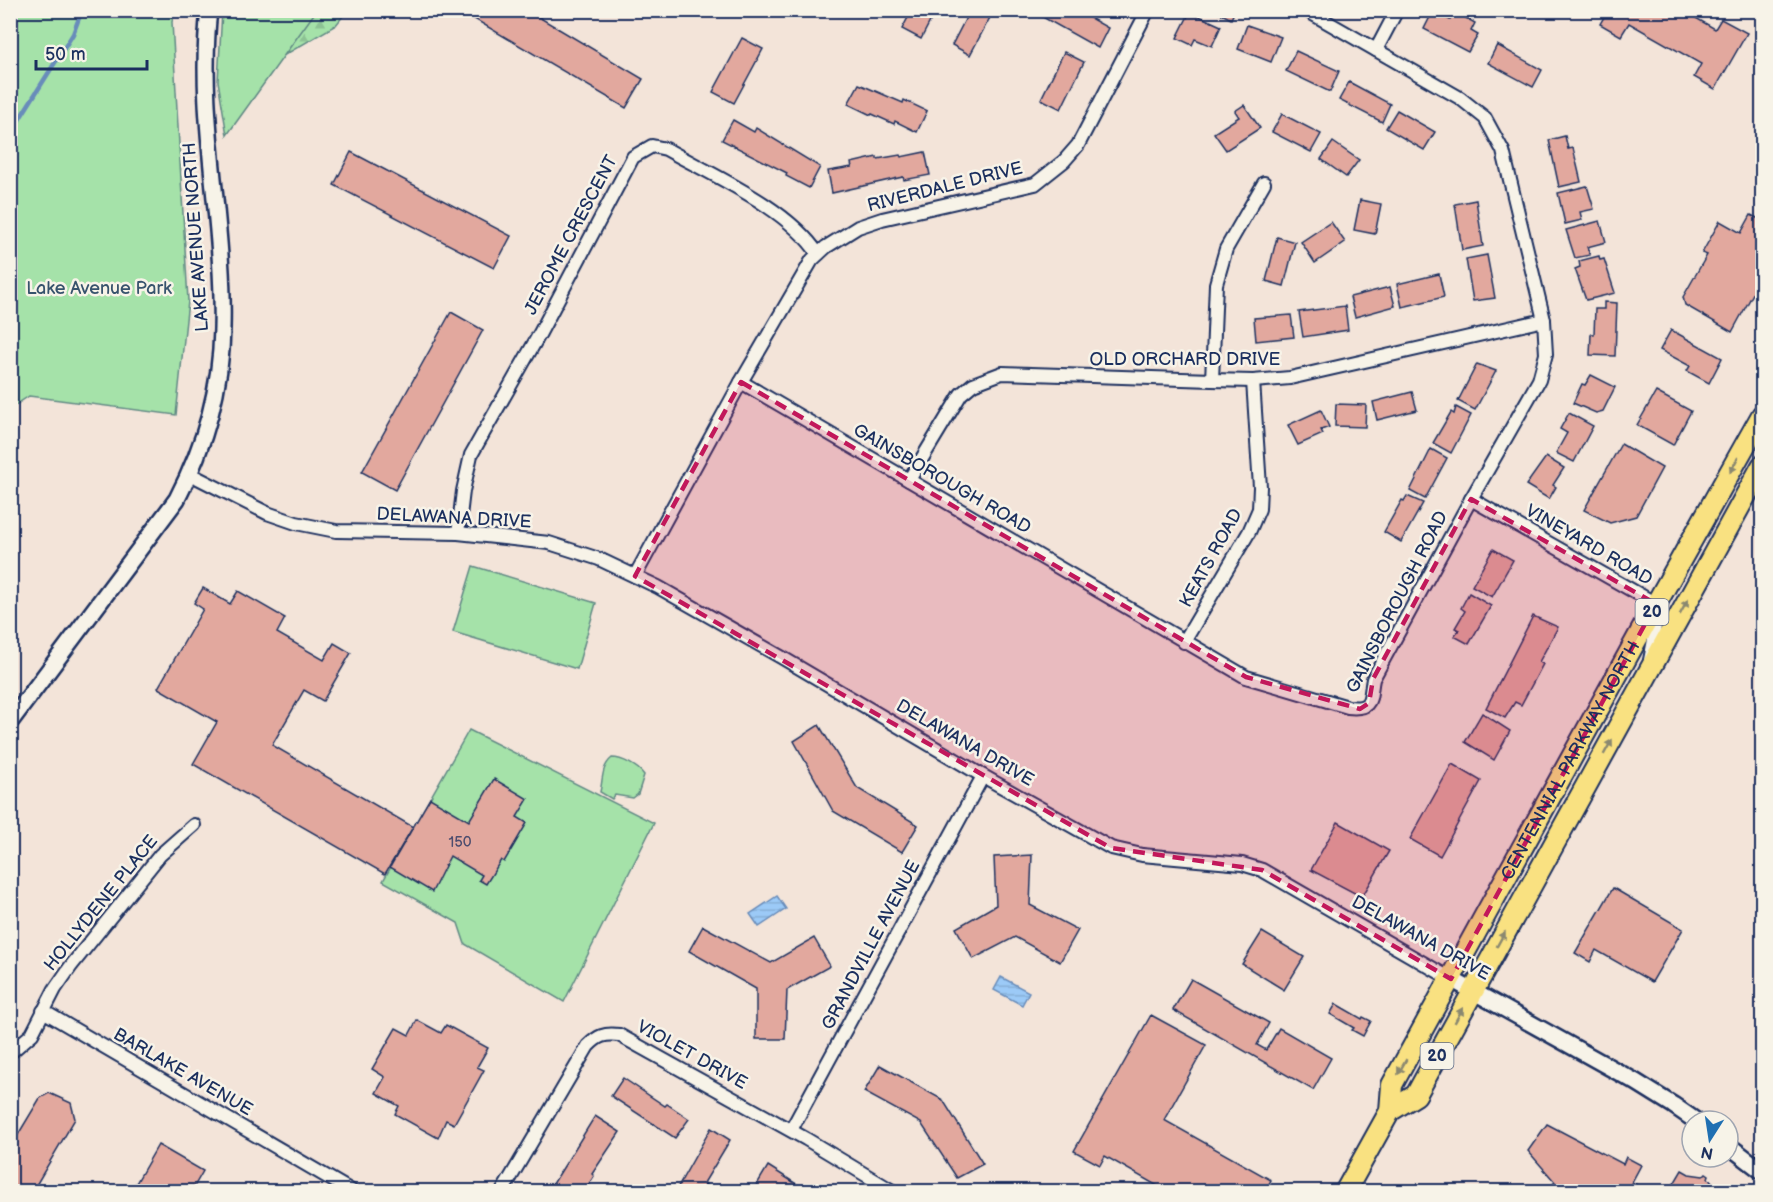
<svg xmlns="http://www.w3.org/2000/svg" width="1773" height="1202" viewBox="0 0 1773 1202" font-family="'Balsamiq Sans',sans-serif">
	<style>
		.forest { fill: url(#forest-firs); stroke: #608884; stroke-width: 1.5 }
		.park { fill: #a5e2a9; stroke: #608884; stroke-width: 1.5 }
		.water { fill: url(#water-rules); stroke: #688cba; stroke-width: 1.5 }
		.lines { fill: none; stroke-linecap: round; stroke-linejoin: round }
		.stream { stroke: #688cba; stroke-width: 4.5 }
		.building { fill: #e2a89e; stroke: #1b2f5e; stroke-width: 1.5 }
		.minor-casing { stroke: #1b2f5e; stroke-width: 16 }
		.tertiary-casing { stroke: #1b2f5e; stroke-width: 20 }
		.primary-casing { stroke: #1b2f5e; stroke-width: 24 }
		.minor { stroke: #f7f3e8; stroke-width: 12 }
		.tertiary { stroke: #f7f3e8; stroke-width: 15 }
		.primary { stroke: #f9e181; stroke-width: 20 }
		.oneway { fill: #8a8870 }
		.marked { fill: #c2185b; fill-opacity: 0.2; stroke: #c2185b; stroke-width: 4.5; stroke-dasharray: 12 8; stroke-linejoin: round }
		.labels { text-anchor: middle; dominant-baseline: central; stroke-width: 5; stroke-linejoin: round; paint-order: stroke }
		.number-label { font-size: 15px; fill: #4d4d6e }
		.shield { fill: #f7f3e8; stroke: #5d6a87; stroke-width: 1.5 }
		.shield-label { font-size: 16px; font-weight: bold; fill: #1b2f5e }
		.street-label { font-size: 18px; fill: #1b2f5e; stroke: #f7f3e8 }
		.park-label { font-size: 18px; fill: #37536d; stroke: #f7f3e8 }
	</style>
	<defs>
		<pattern id="forest-firs" width="22" height="20" patternUnits="userSpaceOnUse" patternTransform="scale(1.5)"><rect width="22" height="20" fill="#a5e2a9"/><path d="M5 1l3.5 6h-7zM16 11l3.5 6h-7z" fill="#8dc294"/></pattern>
		<pattern id="water-rules" width="6" height="5" patternUnits="userSpaceOnUse" patternTransform="scale(1.5)"><rect width="6" height="5" fill="#9ccaf7"/><path d="M0 2.5h6" fill="none" stroke="#86aed6"/></pattern>
	</defs>
	<rect width="100%" height="100%" fill="#f3e4d9"/>
	<filter id="ink" filterUnits="userSpaceOnUse"><feTurbulence type="fractalNoise" baseFrequency=".0167" numOctaves="2"/><feDisplacementMap in="SourceGraphic" scale="12" xChannelSelector="R" yChannelSelector="G"/><feConvolveMatrix kernelMatrix="1 2 1 2 8 2 1 2 1" color-interpolation-filters="sRGB"/></filter>
	<g filter="url(#ink)">
		<!-- forest -->
		<polygon class="forest" points="254,11 347,11 336,25 249,76"/>
		<!-- park -->
		<g class="park">
			<polygon points="11,10 174,11 172,22 188,301 176,415 29,396 11,408"/>
			<polygon points="222,11 316,11 227,135 218,81"/>
			<polygon points="473,566 596,603 577,669 453,632"/>
			<polygon points="469,730 654,823 564,1002 465,944 458,923 383,881"/>
			<path d="M612,758C622,758 638,766 644,775L638,794L633,798L615,795L612,799L600,792C603,780 601,767 612,758Z"/>
		</g>
		<!-- water -->
		<g class="water">
			<polygon points="777,896 786,909 759,927 750,914"/>
			<polygon points="1001,977 1029,992 1022,1005 994,990"/>
		</g>
		<g class="lines">
			<!-- stream -->
			<polyline class="stream" points="10,134 73,34 82,10"/>
		</g>
		<!-- building -->
		<g class="building">
			<polygon points="475,10 527,10 643,79 626,108 471,17"/>
			<polygon points="912,10 936,10 921,39 902,29"/>
			<polygon points="970,10 994,10 970,55 952,45"/>
			<polygon points="1030,10 1076,10 1108,28 1098,48"/>
			<polygon points="1214,10 1235,10 1231,19"/>
			<polygon points="1608,10 1682,10 1715,29 1721,19 1747,33 1715,89 1694,77 1701,64 1629,23 1621,36 1600,24"/>
			<polygon points="1433,11 1450,20 1455,12 1475,23 1471,31 1478,35 1468,52 1424,29"/>
			<polygon points="1190,12 1221,26 1212,46 1195,39 1192,45 1177,38"/>
			<polygon points="1247,25 1281,37 1271,62 1238,49"/>
			<polygon points="742,38 763,49 734,103 713,92"/>
			<polygon points="1497,45 1542,70 1533,87 1488,63"/>
			<polygon points="1296,51 1339,71 1330,92 1286,71"/>
			<polygon points="1064,52 1084,62 1061,109 1041,99"/>
			<polygon points="1349,82 1390,104 1382,122 1339,100"/>
			<polygon points="859,84 903,103 904,100 927,111 917,132 895,121 894,124 872,114 871,115 848,104"/>
			<polygon points="1244,105 1260,128 1226,150 1214,133 1239,117 1235,111"/>
			<polygon points="1397,110 1435,132 1424,150 1386,128"/>
			<polygon points="1282,114 1321,134 1311,152 1272,132"/>
			<polygon points="733,120 754,132 756,128 820,167 809,188 786,176 787,173 722,140"/>
			<polygon points="1565,136 1568,149 1573,148 1581,182 1559,187 1549,140"/>
			<polygon points="1333,142 1359,160 1346,177 1321,159"/>
			<polygon points="351,152 511,236 494,268 334,185"/>
			<polygon points="925,152 930,175 904,180 903,177 832,193 828,171 852,167 851,163 877,157 877,159 900,155 901,157"/>
			<polygon points="1587,186 1594,209 1580,212 1582,220 1565,224 1558,193"/>
			<polygon points="1360,200 1381,204 1375,234 1354,230"/>
			<polygon points="1476,200 1483,246 1462,250 1455,204"/>
			<polygon points="1751,215 1761,220 1762,217 1762,277 1732,332 1685,305 1683,297 1707,255 1702,253 1720,221 1741,233"/>
			<polygon points="1600,221 1606,242 1587,247 1590,255 1575,258 1566,230"/>
			<polygon points="1331,222 1345,242 1315,263 1301,242"/>
			<polygon points="1277,237 1295,242 1284,286 1266,281"/>
			<polygon points="1487,255 1495,298 1473,301 1466,259"/>
			<polygon points="1599,256 1600,260 1604,259 1615,293 1586,300 1575,269 1580,267 1579,261"/>
			<polygon points="1439,274 1444,297 1402,307 1397,284"/>
			<polygon points="1390,287 1395,306 1355,317 1350,297"/>
			<polygon points="1604,302 1617,303 1615,356 1590,355 1591,334 1594,334 1595,309 1604,309"/>
			<polygon points="1345,306 1348,330 1303,337 1299,312"/>
			<polygon points="451,312 483,330 395,490 362,472"/>
			<polygon points="1291,315 1294,337 1256,341 1254,318"/>
			<polygon points="1671,330 1722,358 1709,383 1687,371 1690,366 1660,350"/>
			<polygon points="1477,364 1496,371 1475,410 1458,401"/>
			<polygon points="1591,375 1615,387 1603,411 1596,413 1573,403 1582,384 1585,385"/>
			<polygon points="1412,392 1417,410 1377,420 1373,402"/>
			<polygon points="1656,392 1691,411 1673,445 1637,425"/>
			<polygon points="1336,404 1366,405 1365,427 1335,426"/>
			<polygon points="1456,407 1471,415 1451,453 1433,443 1451,412 1454,414"/>
			<polygon points="1321,410 1329,427 1321,430 1323,434 1298,445 1288,425"/>
			<polygon points="1569,413 1593,426 1574,462 1556,453 1567,433 1560,429"/>
			<polygon points="1621,444 1662,468 1636,516 1610,523 1584,510"/>
			<polygon points="1431,449 1447,458 1425,499 1410,491"/>
			<polygon points="1546,457 1564,468 1553,485 1556,487 1549,499 1526,485"/>
			<polygon points="1407,496 1423,503 1401,542 1384,532 1402,500 1404,501"/>
			<polygon points="1493,549 1513,560 1492,597 1472,586"/>
			<polygon points="203,588 230,604 238,591 285,618 277,633 324,660 334,643 351,653 323,701 304,690 272,745 413,827 385,874 193,764 217,722 158,688 203,609 194,603"/>
			<polygon points="1469,593 1491,606 1469,644 1454,636 1459,630 1455,628 1465,611 1461,608"/>
			<polygon points="1533,616 1558,627 1539,662 1543,664 1521,705 1515,702 1505,718 1486,708"/>
			<polygon points="1482,713 1510,731 1494,760 1465,742"/>
			<polygon points="819,725 857,788 918,825 902,852 833,811 794,741"/>
			<polygon points="1452,764 1481,781 1440,856 1410,839"/>
			<polygon points="494,779 528,799 517,817 527,823 504,862 501,860 486,884 479,880 482,875 450,856 432,892 390,867 430,798 469,821"/>
			<polygon points="1338,822 1389,851 1362,897 1311,870"/>
			<polygon points="1032,855 1030,905 1078,930 1060,962 1015,937 973,959 956,928 996,905 994,857"/>
			<polygon points="1613,888 1683,929 1652,982 1596,950 1590,962 1575,953"/>
			<polygon points="703,926 771,963 814,938 830,966 787,990 785,1039 756,1039 756,989 689,951"/>
			<polygon points="1262,932 1304,957 1284,990 1242,964"/>
			<polygon points="1191,979 1269,1023 1257,1045 1266,1050 1279,1028 1331,1058 1313,1090 1173,1010"/>
			<polygon points="1336,1004 1362,1019 1363,1017 1371,1021 1363,1036 1352,1030 1354,1028 1330,1014"/>
			<polygon points="1151,1015 1206,1045 1164,1120 1271,1180 1265,1192 1168,1192 1105,1156 1100,1165 1074,1151"/>
			<polygon points="417,1020 441,1033 446,1025 488,1048 477,1067 484,1070 454,1124 446,1120 438,1138 395,1114 399,1106 376,1093 385,1077 372,1069 396,1028 409,1035"/>
			<polygon points="880,1065 943,1100 983,1164 957,1178 921,1123 864,1092"/>
			<polygon points="623,1078 665,1106 667,1104 689,1119 675,1138 611,1096"/>
			<polygon points="49,1093 71,1103 75,1119 32,1192 10,1192 10,1148 40,1098"/>
			<polygon points="595,1116 620,1132 592,1174 594,1176 584,1192 548,1192"/>
			<polygon points="1547,1124 1623,1164 1626,1157 1641,1165 1632,1182 1648,1192 1556,1192 1551,1186 1555,1182 1528,1151"/>
			<polygon points="711,1128 730,1140 704,1183 706,1184 701,1192 675,1192"/>
			<polygon points="158,1145 203,1171 191,1192 131,1192"/>
			<polygon points="768,1166 809,1192 766,1192 756,1186"/>
			<polygon points="1682,1170 1689,1174 1703,1176 1706,1173 1709,1175 1708,1178 1719,1192 1669,1192"/>
			<polygon points="262,1188 284,1192 260,1192"/>
		</g>
		<g class="lines">
			<!-- minor casing -->
			<g class="minor-casing">
				<g id="minor">
					<polyline points="1376,50 1397,10"/>
					<polyline points="1212,380 1216,284 1226,249 1264,183"/>
					<path d="M741,382L1246,677L1348,707C1374,710 1369,698 1373,679L1471,499L1539,380L1546,354L1544,320L1503,151L1485,118L1460,98L1306,10"/>
					<polyline points="190,474 267,513 296,523 336,531 458,533 549,543 599,559 658,587 781,657 983,776 1111,848 1142,855 1242,864 1262,870 1451,979"/>
					<polyline points="909,480 961,394 973,384 1002,373 1212,380 1253,381 1290,378 1544,320"/>
					<polyline points="1471,499 1656,604 1654,640 1650,660"/>
					<path d="M458,533L463,491L471,455L540,333L633,157L652,146L666,149C714,176 788,208 818,254"/>
					<polyline points="635,576 741,382 812,260 826,247 858,227 882,219 1035,184 1064,161 1078,145 1148,10"/>
					<polyline points="1184,642 1249,532 1259,509 1260,487 1253,381"/>
					<polyline points="43,1011 353,1192"/>
					<polyline points="10,1053 32,1034 55,989 71,966 160,855 194,825"/>
					<polyline points="791,1130 983,776"/>
					<path d="M502,1192L588,1046C598,1036 604,1033 619,1035L806,1139L894,1192"/>
				</g>
			</g>
			<!-- tertiary casing -->
			<g class="tertiary-casing">
				<g id="tertiary">
					<path d="M10,722L177,499C204,447 221,388 222,329C225,222 197,117 209,10"/>
					<polyline points="1451,979 1636,1082 1673,1105 1696,1121"/>
					<polyline points="1728,1145 1762,1171"/>
				</g>
			</g>
			<!-- primary casing -->
			<g class="primary-casing">
				<g id="primary">
					<polyline points="1390,1111 1416,1095 1762,466"/>
					<path id="s1" d="M1345,1192L1390,1111L1392,1085L1656,604L1762,415"/>
				</g>
			</g>
			<!-- minor -->
			<use href="#minor" class="minor"/>
			<!-- tertiary -->
			<use href="#tertiary" class="tertiary"/>
			<!-- primary -->
			<use href="#primary" class="primary"/>
		</g>
		<!-- one-way arrows -->
		<defs><path id="oneway-solid" d="M-6-.8H1V-3.2L6.5 0L1 3.2V.8H-6Z" transform="scale(1.5)"/></defs>
		<g class="oneway">
			<use href="#oneway-solid" transform="translate(1734 465) rotate(118)"/>
			<use href="#oneway-solid" transform="translate(1684 607) rotate(-61)"/>
			<use href="#oneway-solid" transform="translate(1608 747) rotate(-61)"/>
			<use href="#oneway-solid" transform="translate(1501 939) rotate(-61)"/>
			<use href="#oneway-solid" transform="translate(1459 1015) rotate(-61)"/>
			<use href="#oneway-solid" transform="translate(1402 1067) rotate(120)"/>
		</g>
	</g>
	<!-- marked area -->
	<path class="marked" d="M741,382L1246,677L1360,709L1369,703L1373,679L1471,499L1656,604L1451,979L1262,870L1111,848L635,576Z"/>
	<g class="labels">
		<!-- number labels -->
		<g class="number-label">
			<text x="460" y="842">150</text>
		</g>
		<!-- shield labels -->
		<g class="shield">
			<rect x="1635.5" y="599" width="33" height="26" rx="4.5"/>
			<rect x="1420.5" y="1043" width="33" height="26" rx="4.5"/>
		</g>
		<g class="shield-label">
			<text x="1652" y="612">20</text>
			<text x="1437" y="1056">20</text>
		</g>
		<!-- street labels -->
		<g class="street-label">
			<text transform="translate(945 187) rotate(-14)">RIVERDALE DRIVE</text>
			<text transform="translate(571 235) rotate(-62)">JEROME CRESCENT</text>
			<text transform="translate(196 237) rotate(-94)">LAKE AVENUE NORTH</text>
			<text x="1185" y="359">OLD ORCHARD DRIVE</text>
			<text transform="translate(942 479) rotate(30)">GAINSBOROUGH ROAD</text>
			<text transform="translate(454 518) rotate(3)">DELAWANA DRIVE</text>
			<text transform="translate(1589 545) rotate(30)">VINEYARD ROAD</text>
			<text transform="translate(1211 558) rotate(-61)">KEATS ROAD</text>
			<text transform="translate(1397 602) rotate(-63)">GAINSBOROUGH ROAD</text>
			<text transform="translate(965 743) rotate(30)">DELAWANA DRIVE</text>
			<text stroke="none"><textPath href="#s1" startOffset="489">CENTENNIAL PARKWAY NORTH</textPath></text>
			<text transform="translate(101 903) rotate(-51)">HOLLYDENE PLACE</text>
			<text transform="translate(1421 938) rotate(29)">DELAWANA DRIVE</text>
			<text transform="translate(871 945) rotate(-62)">GRANDVILLE AVENUE</text>
			<text transform="translate(692 1055) rotate(29)">VIOLET DRIVE</text>
			<text transform="translate(183 1072) rotate(30)">BARLAKE AVENUE</text>
		</g>
		<!-- park labels -->
		<g class="park-label">
			<text x="99" y="288">Lake Avenue Park</text>
		</g>
	</g>
	<!-- margin -->
	<rect width="1773" height="1202" fill="none" stroke="#f7f3e8" stroke-width="36"/>
	<rect x="18" y="18" width="1737" height="1166" fill="none" stroke="#1b2f5e" stroke-width="2" filter="url(#ink)"/>
	<!-- north arrow -->
	<g transform="translate(1710 1139) rotate(192)"><circle r="28" fill="#f7f3e8" stroke="#9fa5b1" stroke-width="1.5"/>
	<path d="M0-4.5L10 22L0 15L-10 22Z" fill="#1f6fb2"/>
	<text y="-9" font-size="16" font-weight="bold" text-anchor="middle" fill="#1b2f5e">N</text>
	</g>
	<!-- scale -->
	<path d="M36 60v9h111v-9" fill="none" stroke="#1b2f5e" stroke-width="3"/>
	<text x="45" y="60" font-size="18" fill="#1b2f5e" stroke="#f7f3e8" stroke-width="4.5" paint-order="stroke">50 m</text>
</svg>
